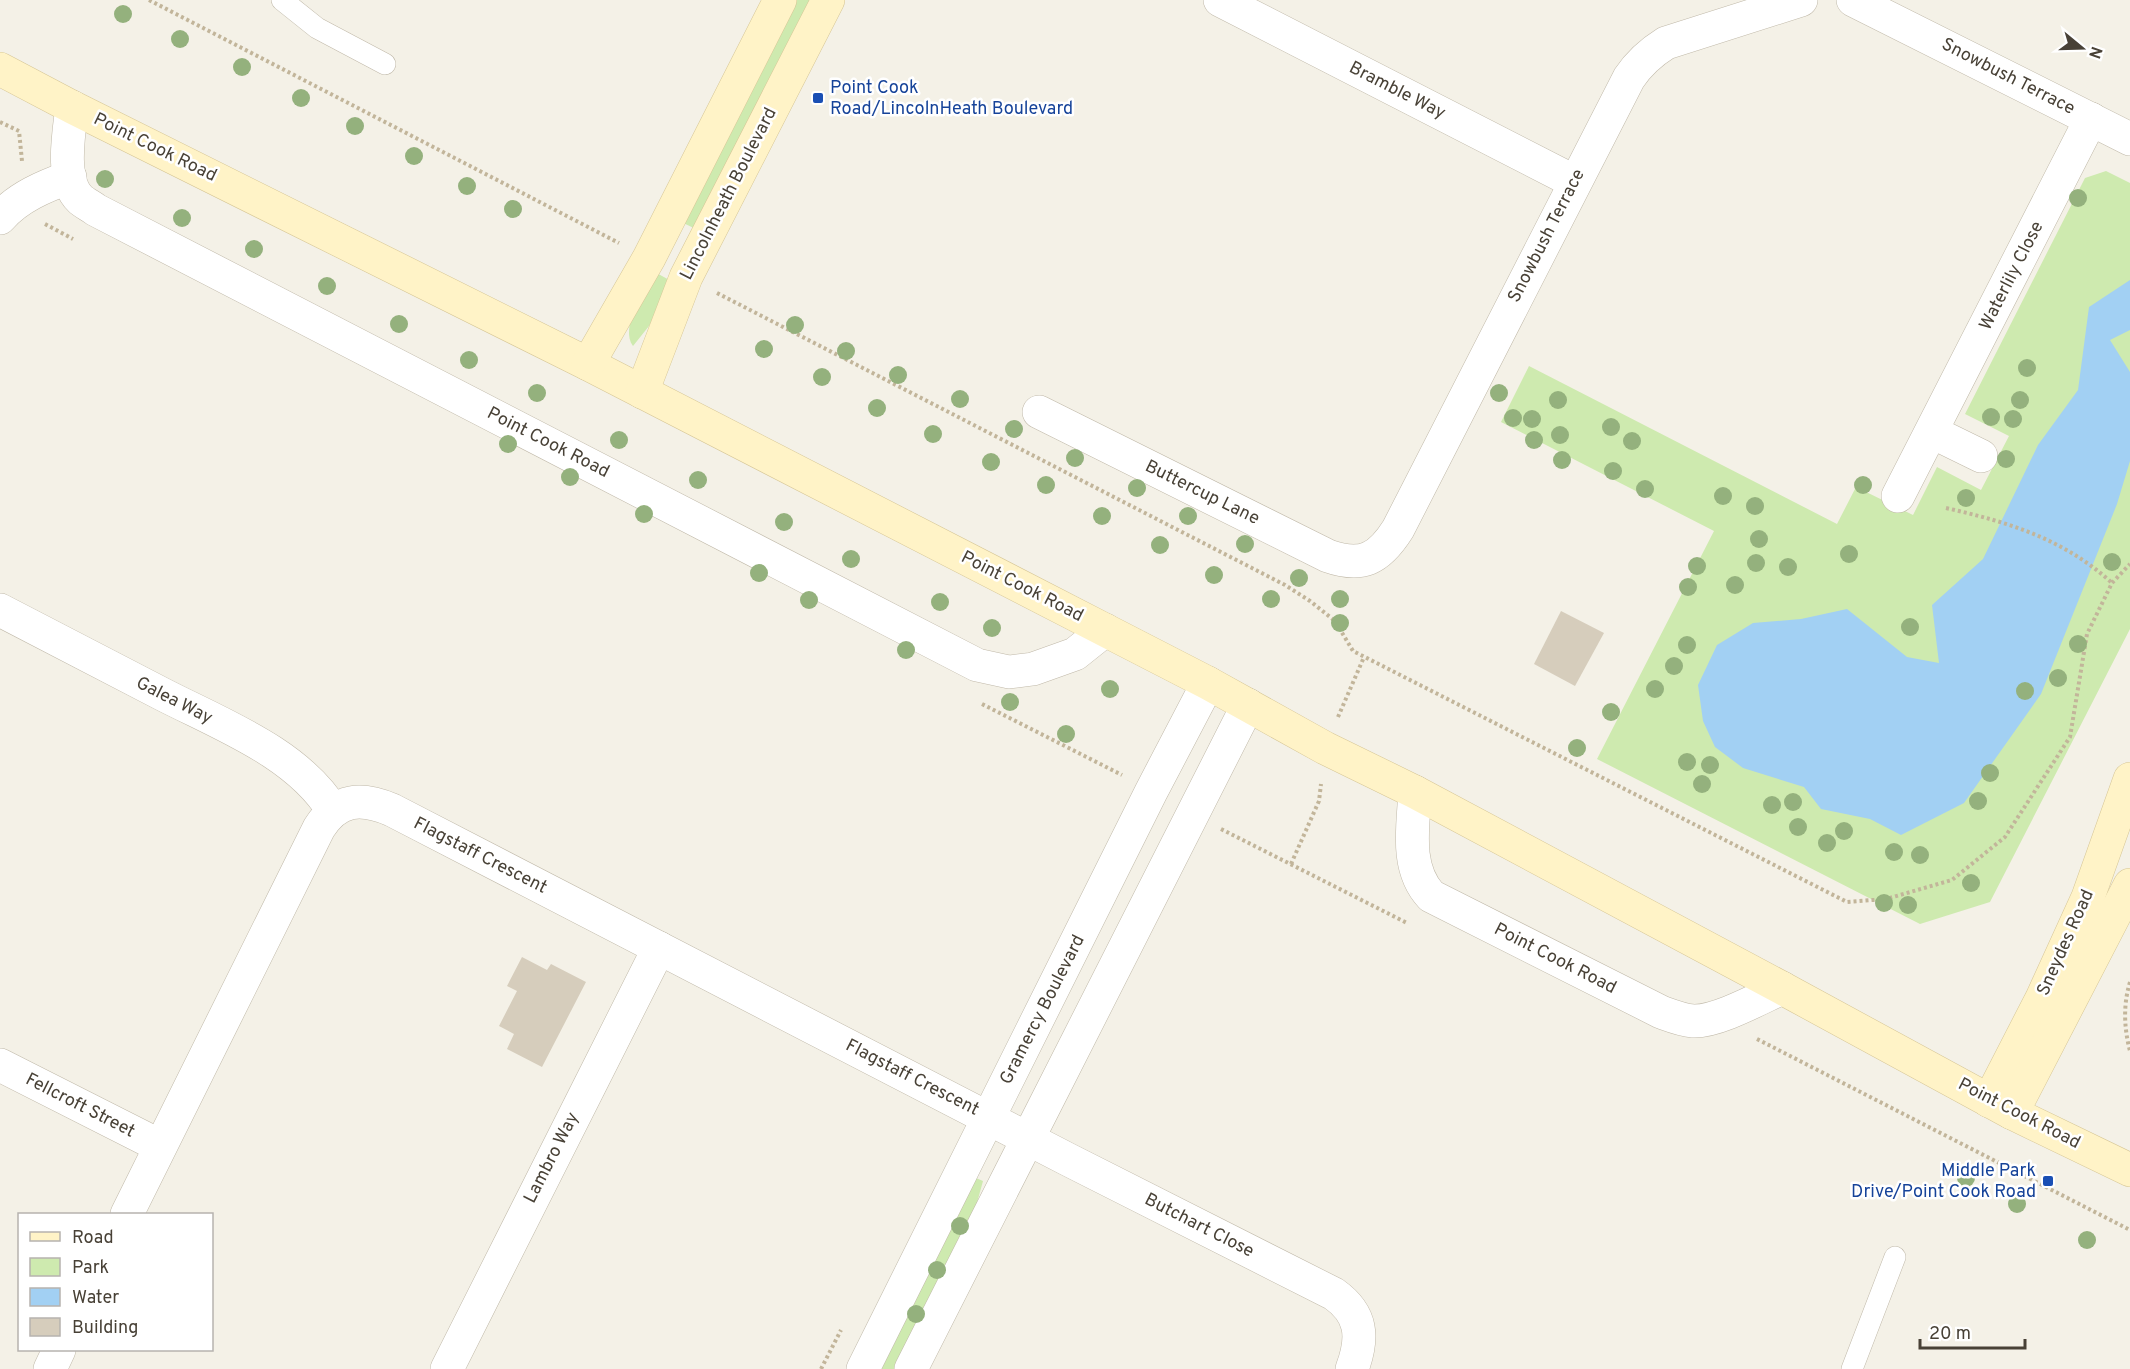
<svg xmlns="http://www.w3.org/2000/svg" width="2130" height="1369" viewBox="0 0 2130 1369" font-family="Overpass,sans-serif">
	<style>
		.green { fill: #ceeaaf }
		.water { fill: #a2d0f3 }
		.building { fill: #d6cdbc }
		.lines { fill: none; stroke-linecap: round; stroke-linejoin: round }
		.lane-casing { stroke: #c0b9a9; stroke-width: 22 }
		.street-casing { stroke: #c0b9a9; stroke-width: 34 }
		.secondary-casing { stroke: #d6c696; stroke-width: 34 }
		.path { stroke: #c2b59a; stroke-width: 4; stroke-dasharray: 3 3; stroke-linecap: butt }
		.lane { stroke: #fff; stroke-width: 21 }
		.street { stroke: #fff; stroke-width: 33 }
		.secondary { stroke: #fff3c7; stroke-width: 33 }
		.tree { fill: #94b17d }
		.transit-dot { fill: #1a4fb4; stroke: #fff; stroke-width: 2 }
		.labels { text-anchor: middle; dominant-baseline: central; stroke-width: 5; stroke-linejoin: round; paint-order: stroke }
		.street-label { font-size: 18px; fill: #484136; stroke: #fff }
		.transit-label { font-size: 18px; fill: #164399; stroke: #fff; text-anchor: start }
	</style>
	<rect width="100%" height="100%" fill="#f4f1e7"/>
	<!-- green -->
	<g class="green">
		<polygon points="789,0 818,0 700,231 677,220"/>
		<polygon points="2106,171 2130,183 2130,629 1990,902 1920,924 1597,759 1714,531 1501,422 1529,366 1837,524 1856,487 1913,515 1937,467 1981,490 2009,436 1965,414 2085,178"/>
		<path d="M651,270L673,282L649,326L633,346C620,329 643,288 651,270Z"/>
		<polygon points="976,1178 983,1181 975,1210 897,1369 880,1369"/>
	</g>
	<!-- water -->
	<polygon class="water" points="2130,280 2130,330 2110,340 2130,372 2130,461 2117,504 2041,694 1964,803 1901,835 1870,819 1821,809 1804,787 1743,768 1715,747 1703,721 1698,685 1717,645 1753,623 1801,619 1847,609 1907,657 1939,663 1932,605 1983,559 2038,445 2078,390 2089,307"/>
	<!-- building -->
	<g class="building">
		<polygon points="1561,611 1604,633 1575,686 1534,664"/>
		<polygon points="522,957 547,970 551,964 586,982 542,1067 507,1049 514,1034 499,1026 517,991 507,986"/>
	</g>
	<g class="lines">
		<!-- lane casing -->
		<g class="lane-casing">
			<g id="lane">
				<polyline points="282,0 317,28 385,64"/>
				<polyline points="1852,1369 1895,1257"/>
			</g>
		</g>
		<!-- street casing -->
		<g class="street-casing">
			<g id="street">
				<polyline points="1220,0 1575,182"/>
				<polyline points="1853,0 2130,139"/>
				<path d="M72,107C69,132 60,180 80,199C84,203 91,206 96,210L977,665L1009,672L1033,669L1075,654L1105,630"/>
				<path d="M0,218C18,197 45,186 70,177"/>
				<path d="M1039,412L1328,556C1362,568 1379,559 1398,529L1629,78C1639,63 1650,53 1666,43L1801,0"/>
				<polyline points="1932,432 1981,456"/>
				<polyline points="1898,496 2091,119"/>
				<path d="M0,610C54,638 108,666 162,694C220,724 298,753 333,811"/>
				<path d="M1415,792C1413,827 1405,868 1431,896L1661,1012C1672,1016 1682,1020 1693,1021C1717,1022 1760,998 1782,988"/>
				<polyline points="0,1065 160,1146"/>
				<path d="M127,1214L319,828C338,798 361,797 392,810L1067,1159L1334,1294C1362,1314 1364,1337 1352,1369"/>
				<polyline points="50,1369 59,1350"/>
				<polyline points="447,1369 659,948"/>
				<polyline points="863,1369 1151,792 1208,683"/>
				<polyline points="911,1369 1248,705"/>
			</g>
		</g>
		<!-- secondary casing -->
		<g class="secondary-casing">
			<g id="secondary">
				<polyline points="0,69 72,107 588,364 1105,630 1208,683 1325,748 1415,792 1782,988 2012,1113 2130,1170"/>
				<polyline points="588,364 649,258 780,0"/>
				<polyline points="642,392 686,277 828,0"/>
				<polyline points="1989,1101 2042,998 2088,897 2130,779"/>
				<polyline points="2012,1113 2130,885"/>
			</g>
		</g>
		<!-- path -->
		<g class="path">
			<polyline points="149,0 619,243"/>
			<polyline points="0,122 19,131 22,161"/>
			<polyline points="45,224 73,239"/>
			<polyline points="717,293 1285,585 1310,601 1335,621 1353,651 1847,902 1886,899 1952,880 2005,837 2070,737 2087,634 2112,583 2130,564"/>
			<path d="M1946,508C2008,522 2064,539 2112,583"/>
			<polyline points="982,704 1122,775"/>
			<polyline points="1338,717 1364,657"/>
			<polyline points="1221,829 1407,923"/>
			<polyline points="1291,864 1319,801 1321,784"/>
			<path d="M2130,982C2123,1005 2124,1028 2130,1051"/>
			<polyline points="1757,1039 2130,1230"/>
			<polyline points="821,1369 841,1330"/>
		</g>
		<!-- lane -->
		<use href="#lane" class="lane"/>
		<!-- street -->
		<use href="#street" class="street"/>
		<!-- secondary -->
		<use href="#secondary" class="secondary"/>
	</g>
	<!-- trees -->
	<g class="tree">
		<circle cx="123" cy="14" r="9"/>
		<circle cx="180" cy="39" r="9"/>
		<circle cx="242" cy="67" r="9"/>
		<circle cx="301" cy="98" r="9"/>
		<circle cx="355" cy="126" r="9"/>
		<circle cx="414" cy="156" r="9"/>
		<circle cx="105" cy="179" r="9"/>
		<circle cx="467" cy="186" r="9"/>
		<circle cx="2078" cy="198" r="9"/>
		<circle cx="513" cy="209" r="9"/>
		<circle cx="182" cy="218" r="9"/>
		<circle cx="254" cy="249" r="9"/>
		<circle cx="327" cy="286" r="9"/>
		<circle cx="399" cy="324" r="9"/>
		<circle cx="795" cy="325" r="9"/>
		<circle cx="764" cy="349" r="9"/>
		<circle cx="846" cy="351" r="9"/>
		<circle cx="469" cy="360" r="9"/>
		<circle cx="2027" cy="368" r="9"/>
		<circle cx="898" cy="375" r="9"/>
		<circle cx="822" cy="377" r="9"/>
		<circle cx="537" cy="393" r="9"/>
		<circle cx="1499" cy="393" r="9"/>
		<circle cx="960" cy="399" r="9"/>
		<circle cx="1558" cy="400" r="9"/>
		<circle cx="2020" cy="400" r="9"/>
		<circle cx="877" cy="408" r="9"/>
		<circle cx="1991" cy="417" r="9"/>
		<circle cx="1513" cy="418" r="9"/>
		<circle cx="1532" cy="419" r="9"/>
		<circle cx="2013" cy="419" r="9"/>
		<circle cx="1611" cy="427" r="9"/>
		<circle cx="1014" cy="429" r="9"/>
		<circle cx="933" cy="434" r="9"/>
		<circle cx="1560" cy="435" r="9"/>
		<circle cx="619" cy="440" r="9"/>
		<circle cx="1534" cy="440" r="9"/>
		<circle cx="1632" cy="441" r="9"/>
		<circle cx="508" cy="444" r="9"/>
		<circle cx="1075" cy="458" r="9"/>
		<circle cx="2006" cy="459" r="9"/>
		<circle cx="1562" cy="460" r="9"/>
		<circle cx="991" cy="462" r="9"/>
		<circle cx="1613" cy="471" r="9"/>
		<circle cx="570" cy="477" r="9"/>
		<circle cx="698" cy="480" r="9"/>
		<circle cx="1046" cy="485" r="9"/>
		<circle cx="1863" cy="485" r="9"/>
		<circle cx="1137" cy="488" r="9"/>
		<circle cx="1645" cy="489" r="9"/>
		<circle cx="1723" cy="496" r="9"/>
		<circle cx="1966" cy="498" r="9"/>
		<circle cx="1755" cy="506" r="9"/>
		<circle cx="644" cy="514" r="9"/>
		<circle cx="1102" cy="516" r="9"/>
		<circle cx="1188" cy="516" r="9"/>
		<circle cx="784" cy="522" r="9"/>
		<circle cx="1759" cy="539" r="9"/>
		<circle cx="1245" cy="544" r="9"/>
		<circle cx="1160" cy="545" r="9"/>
		<circle cx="1849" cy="554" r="9"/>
		<circle cx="851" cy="559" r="9"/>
		<circle cx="2112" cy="562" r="9"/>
		<circle cx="1756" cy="563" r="9"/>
		<circle cx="1697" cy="566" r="9"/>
		<circle cx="1788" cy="567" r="9"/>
		<circle cx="759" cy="573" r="9"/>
		<circle cx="1214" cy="575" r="9"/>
		<circle cx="1299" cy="578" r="9"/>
		<circle cx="1735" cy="585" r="9"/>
		<circle cx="1688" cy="587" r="9"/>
		<circle cx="1271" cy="599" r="9"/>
		<circle cx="1340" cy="599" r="9"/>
		<circle cx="809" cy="600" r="9"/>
		<circle cx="940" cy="602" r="9"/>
		<circle cx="1340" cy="623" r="9"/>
		<circle cx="1910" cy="627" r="9"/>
		<circle cx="992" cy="628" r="9"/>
		<circle cx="2078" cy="644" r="9"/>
		<circle cx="1687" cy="645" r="9"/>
		<circle cx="906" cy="650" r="9"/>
		<circle cx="1674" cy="666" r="9"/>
		<circle cx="2058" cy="678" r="9"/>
		<circle cx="1110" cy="689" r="9"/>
		<circle cx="1655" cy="689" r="9"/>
		<circle cx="2025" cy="691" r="9"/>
		<circle cx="1010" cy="702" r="9"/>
		<circle cx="1611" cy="712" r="9"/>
		<circle cx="1066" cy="734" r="9"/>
		<circle cx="1577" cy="748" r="9"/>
		<circle cx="1687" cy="762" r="9"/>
		<circle cx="1710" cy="765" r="9"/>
		<circle cx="1990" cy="773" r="9"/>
		<circle cx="1702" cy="784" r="9"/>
		<circle cx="1978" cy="801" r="9"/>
		<circle cx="1793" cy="802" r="9"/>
		<circle cx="1772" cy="805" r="9"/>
		<circle cx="1798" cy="827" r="9"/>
		<circle cx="1844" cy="831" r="9"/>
		<circle cx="1827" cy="843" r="9"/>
		<circle cx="1894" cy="852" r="9"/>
		<circle cx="1920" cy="855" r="9"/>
		<circle cx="1971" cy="883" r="9"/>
		<circle cx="1884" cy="903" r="9"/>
		<circle cx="1908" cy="905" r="9"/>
		<circle cx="1966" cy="1178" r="9"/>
		<circle cx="2017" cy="1204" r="9"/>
		<circle cx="960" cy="1226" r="9"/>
		<circle cx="2087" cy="1240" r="9"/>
		<circle cx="937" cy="1270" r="9"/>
		<circle cx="916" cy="1314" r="9"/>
	</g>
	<!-- markers -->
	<g class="transit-dot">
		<rect x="812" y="92" width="12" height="12" rx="3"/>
		<rect x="2042" y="1175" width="12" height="12" rx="3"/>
	</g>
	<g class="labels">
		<!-- street labels -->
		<g class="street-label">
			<text transform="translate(2008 77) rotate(27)">Snowbush Terrace</text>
			<text transform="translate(1397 91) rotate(27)">Bramble Way</text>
			<text transform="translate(155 148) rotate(26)">Point Cook Road</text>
			<text transform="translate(729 194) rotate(-63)">Lincolnheath Boulevard</text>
			<text transform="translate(1547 236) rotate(-63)">Snowbush Terrace</text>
			<text transform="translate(2012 276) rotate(-63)">Waterlily Close</text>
			<text transform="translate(548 443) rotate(27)">Point Cook Road</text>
			<text transform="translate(1202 493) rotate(26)">Buttercup Lane</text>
			<text transform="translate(1022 587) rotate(27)">Point Cook Road</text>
			<text transform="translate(174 701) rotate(27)">Galea Way</text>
			<text transform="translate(480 856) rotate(27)">Flagstaff Crescent</text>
			<text transform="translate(2066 943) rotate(-66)">Sneydes Road</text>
			<text transform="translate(1555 959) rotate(27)">Point Cook Road</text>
			<text transform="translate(1043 1010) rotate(-63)">Gramercy Boulevard</text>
			<text transform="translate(912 1078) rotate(27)">Flagstaff Crescent</text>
			<text transform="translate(80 1106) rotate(27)">Fellcroft Street</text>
			<text transform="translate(2019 1114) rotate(27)">Point Cook Road</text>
			<text transform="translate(552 1158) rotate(-63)">Lambro Way</text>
			<text transform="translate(1199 1226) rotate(27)">Butchart Close</text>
		</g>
		<!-- transit labels -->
		<g class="transit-label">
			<text x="830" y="88">Point Cook<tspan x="830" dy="21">Road/LincolnHeath Boulevard</tspan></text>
			<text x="2036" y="1171" text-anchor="end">Middle Park<tspan x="2036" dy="21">Drive/Point Cook Road</tspan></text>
		</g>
	</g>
	<!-- legend -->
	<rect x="18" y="1213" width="195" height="138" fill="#ffffff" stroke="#b6b3af" stroke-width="1.5"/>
	<rect x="30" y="1232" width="30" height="9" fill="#fff3c7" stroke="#b6b3af" stroke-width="1.5"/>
	<text x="72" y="1243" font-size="18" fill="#484136">Road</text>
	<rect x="30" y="1258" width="30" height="18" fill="#ceeaaf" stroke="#b6b3af" stroke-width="1.5"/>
	<text x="72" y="1273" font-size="18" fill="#484136">Park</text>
	<rect x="30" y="1288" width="30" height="18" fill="#a2d0f3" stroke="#b6b3af" stroke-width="1.5"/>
	<text x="72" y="1303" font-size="18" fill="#484136">Water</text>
	<rect x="30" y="1318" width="30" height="18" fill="#d6cdbc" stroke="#b6b3af" stroke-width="1.5"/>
	<text x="72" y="1333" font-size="18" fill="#484136">Building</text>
	<!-- north arrow -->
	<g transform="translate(2082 48) rotate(109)" stroke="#ffffff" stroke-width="4.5" paint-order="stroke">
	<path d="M0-4.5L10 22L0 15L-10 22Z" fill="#484136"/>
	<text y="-9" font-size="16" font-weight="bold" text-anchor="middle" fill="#484136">N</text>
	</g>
	<!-- scale -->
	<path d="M1920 1339v9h105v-9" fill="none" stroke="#484136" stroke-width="3"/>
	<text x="1929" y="1339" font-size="18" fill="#484136" stroke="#ffffff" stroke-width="4.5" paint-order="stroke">20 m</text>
</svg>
